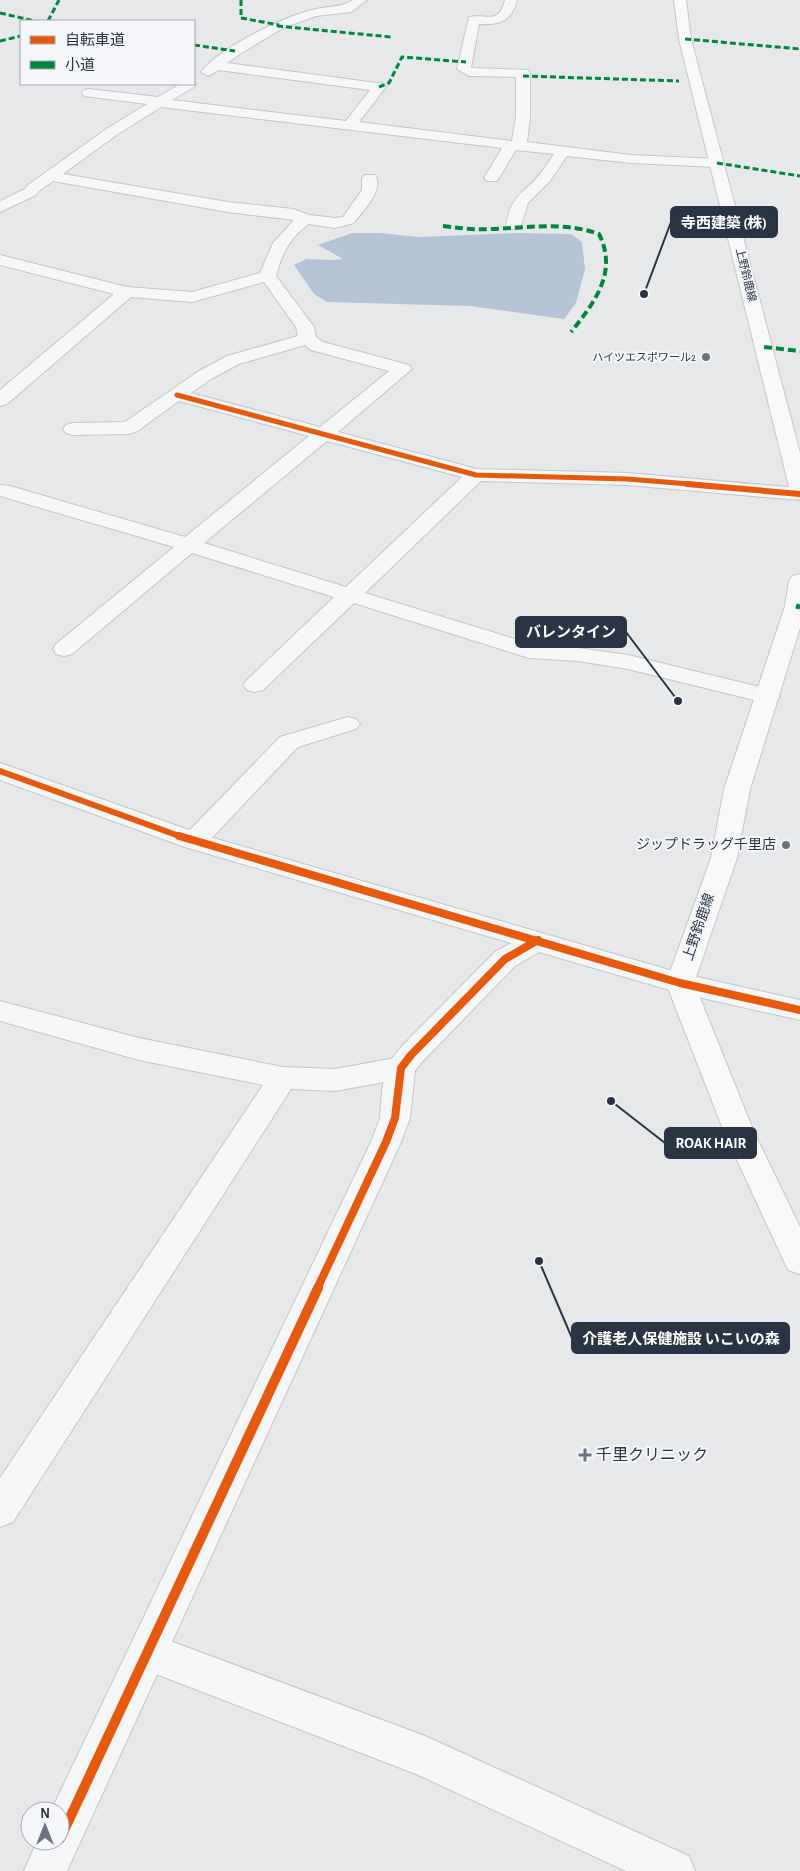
<svg xmlns="http://www.w3.org/2000/svg" width="800" height="1871" viewBox="0 0 800 1871" font-family="'Alegreya Sans','Noto Sans JP',sans-serif">
	<style>
		.water { fill: #b4c4d5 }
		.lines { fill: none; stroke-linecap: round; stroke-linejoin: round }
		.minor-casing { stroke: #c4c6c8; stroke-width: 2 }
		.tertiary-casing { stroke: #c4c6c8; stroke-width: 2 }
		.secondary-casing { stroke: #c4c6c8; stroke-width: 2 }
		.minor { fill: #f5f6f7; fill-rule: evenodd }
		.tertiary { fill: #f5f6f7; fill-rule: evenodd }
		.secondary { fill: #f8f8f8; fill-rule: evenodd }
		.quiet-far2 { stroke: #00873e; stroke-width: 3; stroke-dasharray: 6 3; stroke-linecap: butt }
		.quiet-far1 { stroke: #00873e; stroke-width: 4; stroke-dasharray: 8 4; stroke-linecap: butt }
		.quiet { stroke: #00873e; stroke-width: 5; stroke-dasharray: 11 5; stroke-linecap: butt }
		.cycleway-far3-casing { stroke: #f4f6f9; stroke-width: 7 }
		.cycleway-far2-casing { stroke: #f4f6f9; stroke-width: 9 }
		.cycleway-far1-casing { stroke: #f4f6f9; stroke-width: 11 }
		.cycleway-casing { stroke: #f4f6f9; stroke-width: 13 }
		.cycleway-far3 { stroke: #e8590c; stroke-width: 5 }
		.cycleway-far2 { stroke: #e8590c; stroke-width: 6 }
		.cycleway-far1 { stroke: #e8590c; stroke-width: 8 }
		.cycleway { stroke: #e8590c; stroke-width: 10 }
		.poi-dot { fill: #6c737f; stroke: #f4f6f9; stroke-width: 2 }
		.labels { text-anchor: middle; dominant-baseline: central; stroke-width: 4; stroke-linejoin: round; paint-order: stroke }
		.far-street-label { font-size: 11px; fill: #2b3445; stroke: #f4f6f9 }
		.far-poi-label { font-size: 11px; fill: #2b3445; stroke: #f4f6f9; text-anchor: end }
		.poi-label { font-size: 14px; fill: #2b3445; stroke: #f4f6f9; text-anchor: end }
		.street-label { font-size: 14px; fill: #2b3445; stroke: #f4f6f9 }
		.near-poi-label { font-size: 16px; fill: #2b3445; stroke: #f4f6f9; text-anchor: start }
		.leader { fill: none; stroke: #2b3445; stroke-width: 2 }
		.callout-dot { fill: #2b3445; stroke: #f4f6f9; stroke-width: 2 }
		.callout { fill: #2b3445; stroke: #2b3445; stroke-width: 2 }
		.callout-label { font-size: 15px; text-anchor: middle; font-weight: bold; fill: #fff }
	</style>
	<rect width="100%" height="100%" fill="#e6e8ea"/>
	<!-- water -->
	<polygon class="water" points="352,233 380,233 418,237 516,233 571,234 582,242 585,269 576,303 564,319 470,306 327,302 314,294 294,265 306,259 332,260 343,259 318,245"/>
	<g class="lines">
		<!-- minor casing -->
		<g class="minor-casing">
			<g id="minor">
				<path d="M353,0H367L351,12L316,16L283,28L240,54L227,63L384,84L386,87L359,122L512,141L516,117V77L469,76L457,69L469,17C488,13 498,26 505,0H517C511,22 499,25 479,24L471,68L528,70L530,73V117L527,142L631,155L717,159L722,160L724,163L722,166L717,167L631,163L567,156L550,181L528,203L520,229H508L506,226C511,194 522,196 540,174C545,168 549,161 554,154L516,150L497,181H487L484,178L502,148L161,107L115,136L63,174L228,202L293,209L309,215L335,218L343,217L362,190V178L365,175H375C385,190 362,211 354,223L335,228L309,224C291,236 281,255 276,276L314,327L316,337L323,342L409,365L412,369L338,432L477,469L627,473L800,488V500L627,485L481,481L365,593L531,644L578,648L628,655L776,691L780,696L776,701L768,703L754,700L628,669L578,661L529,658L354,603L263,690L255,692L247,690L243,685L247,680L334,597L192,553L72,654L64,656L56,654L53,649L56,644L174,547L0,496V485L10,486L185,537L309,436L179,401L136,432L129,434L73,435L66,433L63,429L66,425L73,423L125,422L199,371L227,356L298,336L296,327L264,282L192,302L131,297L7,404L0,406V390L114,294L0,265V255L127,287L192,292L260,273L273,243L294,220L228,212L53,181L39,191L36,195L0,212V201L25,189L28,185L105,130L147,104L84,96L82,93L84,90L89,89L158,97L180,84H194V81L196,84L194,87L172,100L346,121L370,90L219,70L208,76L201,72C219,48 283,17 312,10C326,6 340,8 353,0ZM305,345L311,350L389,371L320,427L191,393L211,379L239,364ZM327,441L462,477L346,587L204,543Z"/>
				<polygon points="348,717 356,719 360,724 356,729 298,747 203,847 194,849 185,847 181,841 185,835 280,737"/>
				<polygon points="0,1001 139,1038 283,1067 335,1069 401,1057 411,1060 416,1068 411,1076 401,1079 335,1091 291,1089 13,1522 0,1527 0,1478 263,1085 139,1060 0,1021"/>
				<polygon points="149,1633 425,1736 689,1856 695,1871 626,1871 416,1774 135,1666 129,1652 135,1638"/>
			</g>
		</g>
		<!-- tertiary casing -->
		<g class="tertiary-casing">
			<polygon id="tertiary" points="0,763 203,835 680,973 800,1000 800,1020 680,993 539,952 515,966 421,1063 415,1071 410,1118 401,1142 67,1871 24,1871 37,1841 60,1841 60,1811 51,1811 371,1142 380,1118 382,1090 386,1068 391,1060 401,1047 495,952 511,943 185,847 0,780"/>
		</g>
		<!-- secondary casing -->
		<g class="secondary-casing">
			<g id="secondary">
				<polygon points="674,0 686,0 691,39 800,453 800,497 793,495 790,491 679,39"/>
				<polygon points="800,574 800,628 750,789 737,858 694,983 754,1132 800,1227 800,1274 788,1270 724,1132 666,983 711,858 724,789 785,606 789,581 792,576"/>
			</g>
		</g>
		<!-- minor -->
		<use href="#minor" class="minor"/>
		<!-- tertiary -->
		<use href="#tertiary" class="tertiary"/>
		<!-- secondary -->
		<use href="#secondary" class="secondary"/>
		<!-- quiet-far2 -->
		<g class="quiet-far2">
			<polyline points="241,0 241,18 279,25"/>
			<polyline points="0,13 35,21"/>
			<polyline points="48,21 59,0"/>
			<polyline points="277,26 391,37"/>
			<polyline points="685,39 800,49"/>
			<polyline points="0,41 21,36"/>
			<polyline points="194,45 235,51"/>
			<polyline points="523,76 679,81"/>
			<polyline points="379,87 389,83 402,57 466,62"/>
			<polyline points="717,163 800,176"/>
		</g>
		<!-- quiet-far1 -->
		<g class="quiet-far1">
			<path d="M443,226C459,228 474,230 490,229C528,228 563,221 599,234C618,272 595,302 571,332"/>
			<polyline points="764,347 800,351"/>
		</g>
		<!-- quiet -->
		<polyline class="quiet" points="796,606 800,607"/>
		<!-- cycleway-far3 casing -->
		<g class="cycleway-far3-casing">
			<polyline id="cycleway-far3" points="177,395 476,475 627,479 702,485"/>
		</g>
		<!-- cycleway-far2 casing -->
		<g class="cycleway-far2-casing">
			<g id="cycleway-far2">
				<polyline points="687,484 800,494"/>
				<polyline points="0,771 182,837"/>
			</g>
		</g>
		<!-- cycleway-far1 casing -->
		<g class="cycleway-far1-casing">
			<g id="cycleway-far1">
				<polyline points="179,836 680,983 800,1010"/>
				<polyline points="317,1289 386,1142 395,1118 401,1068 411,1055 505,959 538,940"/>
			</g>
		</g>
		<!-- cycleway casing -->
		<g class="cycleway-casing">
			<polyline id="cycleway" points="60,1839 318,1288"/>
		</g>
		<!-- cycleway-far3 -->
		<use href="#cycleway-far3" class="cycleway-far3"/>
		<!-- cycleway-far2 -->
		<use href="#cycleway-far2" class="cycleway-far2"/>
		<!-- cycleway-far1 -->
		<use href="#cycleway-far1" class="cycleway-far1"/>
		<!-- cycleway -->
		<use href="#cycleway" class="cycleway"/>
	</g>
	<!-- markers -->
	<g class="poi-dot">
		<circle cx="706" cy="357" r="5"/>
		<circle cx="786" cy="845" r="5"/>
		<path d="M582.5 1447.5h5v5h5v5h-5v5h-5v-5h-5v-5h5z"/>
	</g>
	<g class="labels">
		<!-- far-street labels -->
		<g class="far-street-label">
			<text transform="translate(746 275) rotate(76)">上野鈴鹿線</text>
		</g>
		<!-- far-poi labels -->
		<g class="far-poi-label">
			<text x="696" y="357">ハイツエスポワール2</text>
		</g>
		<!-- poi labels -->
		<g class="poi-label">
			<text x="776" y="845">ジップドラッグ千里店</text>
		</g>
		<!-- street labels -->
		<g class="street-label">
			<text transform="translate(699 927) rotate(-71)">上野鈴鹿線</text>
		</g>
		<!-- near-poi labels -->
		<g class="near-poi-label">
			<text x="596" y="1455">千里クリニック</text>
		</g>
	</g>
	<!-- callouts -->
	<path class="leader" d="M644 294L671 222M678 701L626 632M611 1101L665 1143M539 1261L572 1338"/>
	<g class="callout-dot">
		<circle cx="644" cy="294" r="5"/>
		<circle cx="678" cy="701" r="5"/>
		<circle cx="611" cy="1101" r="5"/>
		<circle cx="539" cy="1261" r="5"/>
	</g>
	<g class="callout">
		<rect x="671" y="207" width="106" height="30" rx="5"/>
		<rect x="516" y="617" width="110" height="30" rx="5"/>
		<rect x="665" y="1128" width="91" height="30" rx="5"/>
		<rect x="572" y="1323" width="217" height="30" rx="5"/>
	</g>
	<g class="callout-label">
		<text x="724" y="228">寺西建築 (株)</text>
		<text x="571" y="637">バレンタイン</text>
		<text x="711" y="1148">ROAK HAIR</text>
		<text x="681" y="1344">介護老人保健施設 いこいの森</text>
	</g>
	<!-- legend -->
	<rect x="20" y="20" width="175" height="65" fill="#f4f6f9" stroke="#a4a8b1"/>
	<rect x="30" y="36" width="25" height="8" fill="#e8590c" stroke="#a4a8b1"/>
	<text x="65" y="45" font-size="15" fill="#2b3445">自転車道</text>
	<rect x="30" y="61" width="25" height="8" fill="#00873e" stroke="#a4a8b1"/>
	<text x="65" y="70" font-size="15" fill="#2b3445">小道</text>
	<!-- north arrow -->
	<g transform="translate(45 1826)"><circle r="24" fill="#f4f6f9" stroke="#a4a8b1"/>
	<path d="M0-4L9 19L0 12L-9 19Z" fill="#6c737f"/>
	<text y="-8" font-size="14" font-weight="bold" text-anchor="middle" fill="#2b3445">N</text>
	</g>
</svg>
